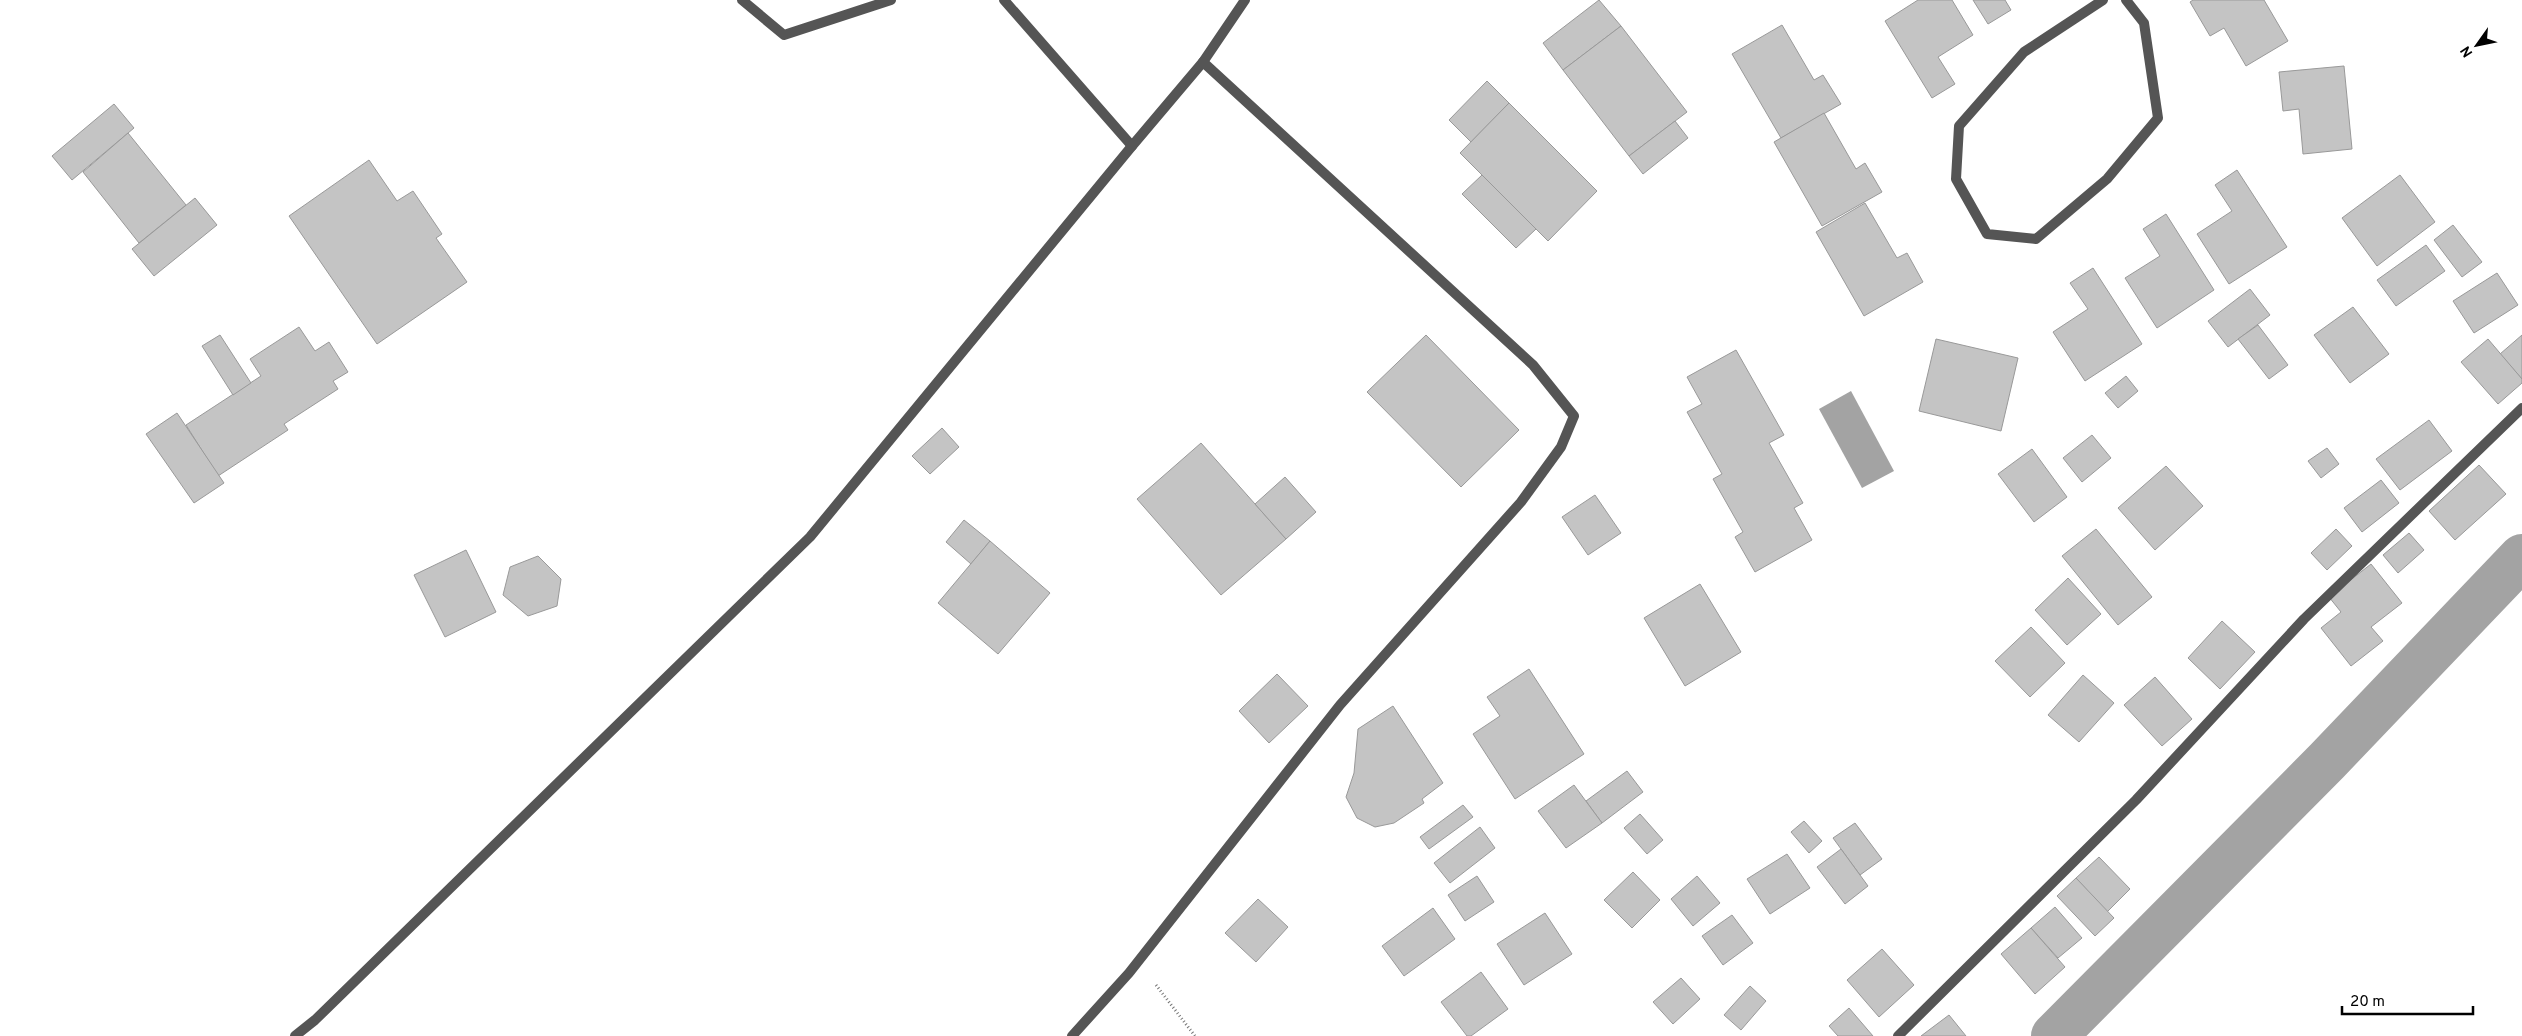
<svg xmlns="http://www.w3.org/2000/svg" width="2522" height="1036" viewBox="0 0 2522 1036" font-family="Overpass,sans-serif">
	<style>
		.water { fill: #a3a3a3 }
		.lines { fill: none; stroke-linecap: round; stroke-linejoin: round }
		.canal { stroke: #a3a3a3; stroke-width: 46 }
		.building { fill: #c4c4c4; stroke: #999 }
		.path { stroke: #777; stroke-width: 3; stroke-dasharray: 1 2.5; stroke-linecap: butt }
		.lane { stroke: #555; stroke-width: 10 }
		.street { stroke: #555; stroke-width: 10 }
	</style>
	<rect width="100%" height="100%" fill="#fff"/>
	<!-- water -->
	<polygon class="water" points="1851,391 1894,471 1862,488 1819,409"/>
	<g class="lines">
		<!-- canal -->
		<polyline class="canal" points="2054,1036 2327,761 2522,557"/>
	</g>
	<!-- building -->
	<g class="building">
		<polygon points="1599,0 1621,26 1563,70 1543,43"/>
		<polygon points="1918,0 1952,0 1973,35 1938,57 1955,84 1932,98 1885,21"/>
		<polygon points="1973,0 2005,0 2011,10 1988,24"/>
		<polygon points="2193,0 2264,0 2288,41 2246,66 2224,28 2210,36 2190,2"/>
		<polygon points="1782,25 1814,80 1823,75 1841,104 1781,138 1732,54"/>
		<polygon points="1621,26 1687,112 1629,156 1563,70"/>
		<polygon points="2344,66 2352,149 2303,154 2299,109 2283,111 2279,72"/>
		<polygon points="1487,81 1509,103 1471,142 1449,120"/>
		<polygon points="1509,103 1597,191 1548,241 1460,153"/>
		<polygon points="114,104 134,128 72,180 52,156"/>
		<polygon points="1824,113 1856,169 1865,163 1882,192 1822,226 1774,142"/>
		<polygon points="1675,121 1688,138 1643,174 1629,156"/>
		<polygon points="128,133 186,205 139,243 83,172"/>
		<polygon points="369,160 397,201 413,191 442,234 436,238 467,282 377,344 289,216"/>
		<polygon points="2237,170 2287,247 2229,284 2197,234 2232,211 2215,185"/>
		<polygon points="1482,175 1536,229 1516,248 1462,194"/>
		<polygon points="2400,175 2435,222 2377,266 2342,218"/>
		<polygon points="195,198 217,225 154,276 132,249"/>
		<polygon points="1865,203 1897,258 1907,253 1923,282 1864,316 1816,232"/>
		<polygon points="2166,214 2214,290 2157,328 2125,278 2160,256 2143,229"/>
		<polygon points="2453,225 2482,262 2462,277 2434,240"/>
		<polygon points="2426,245 2445,271 2396,306 2377,280"/>
		<polygon points="2093,268 2142,344 2085,381 2053,332 2088,309 2070,283"/>
		<polygon points="2497,273 2518,305 2474,333 2453,301"/>
		<polygon points="2250,289 2270,315 2228,347 2208,321"/>
		<polygon points="2353,307 2389,354 2350,383 2314,335"/>
		<polygon points="2258,325 2288,365 2269,379 2238,339"/>
		<polygon points="299,327 315,351 329,342 348,372 333,381 338,389 284,424 288,430 218,476 186,425 261,376 250,359"/>
		<polygon points="220,335 251,383 233,395 202,346"/>
		<polygon points="1426,335 1519,430 1461,487 1367,392"/>
		<polygon points="2522,335 2522,379 2500,354"/>
		<polygon points="1936,339 2018,358 2001,431 1919,411"/>
		<polygon points="2488,339 2522,379 2522,383 2498,404 2461,362"/>
		<polygon points="1736,350 1784,435 1769,443 1803,503 1794,508 1812,540 1755,572 1735,537 1743,532 1713,479 1722,474 1687,412 1702,404 1687,377"/>
		<polygon points="2126,376 2138,391 2118,408 2105,393"/>
		<polygon points="177,413 224,483 194,503 146,434"/>
		<polygon points="2429,420 2452,451 2400,490 2376,459"/>
		<polygon points="942,428 959,447 930,474 912,456"/>
		<polygon points="2092,435 2111,458 2082,482 2063,458"/>
		<polygon points="1201,443 1286,539 1221,595 1137,499"/>
		<polygon points="2327,448 2339,464 2321,478 2308,461"/>
		<polygon points="2032,449 2067,497 2034,522 1998,474"/>
		<polygon points="2479,465 2506,494 2455,540 2429,511"/>
		<polygon points="2166,466 2203,506 2155,550 2118,508"/>
		<polygon points="1285,477 1316,512 1286,539 1255,504"/>
		<polygon points="2381,480 2399,503 2362,532 2344,508"/>
		<polygon points="1595,495 1621,533 1588,555 1562,517"/>
		<polygon points="964,520 990,541 971,564 946,542"/>
		<polygon points="2096,529 2152,597 2118,625 2062,556"/>
		<polygon points="2336,529 2352,546 2327,570 2311,553"/>
		<polygon points="2409,533 2424,550 2398,573 2383,555"/>
		<polygon points="990,541 1050,593 998,654 938,603"/>
		<polygon points="466,550 496,612 445,637 414,575"/>
		<polygon points="538,556 561,579 557,606 528,616 503,595 510,567"/>
		<polygon points="2371,564 2402,603 2371,627 2383,641 2351,666 2321,628 2341,612 2329,597"/>
		<polygon points="2068,578 2101,614 2067,645 2035,610"/>
		<polygon points="1700,584 1741,652 1685,686 1644,618"/>
		<polygon points="2222,621 2255,652 2220,689 2188,658"/>
		<polygon points="2031,627 2065,663 2030,697 1995,661"/>
		<polygon points="1529,669 1584,754 1515,799 1473,734 1500,716 1487,697"/>
		<polygon points="1277,674 1308,706 1269,743 1239,711"/>
		<polygon points="2083,675 2114,703 2079,742 2048,715"/>
		<polygon points="2155,677 2192,719 2162,746 2124,705"/>
		<polygon points="1393,706 1443,783 1422,799 1424,803 1394,823 1375,827 1357,818 1346,797 1354,773 1358,729"/>
		<polygon points="1627,771 1643,792 1602,823 1586,801"/>
		<polygon points="1574,785 1602,823 1566,848 1538,811"/>
		<polygon points="1463,805 1473,817 1429,849 1420,837"/>
		<polygon points="1640,814 1663,840 1647,854 1624,828"/>
		<polygon points="1804,821 1822,841 1809,853 1791,832"/>
		<polygon points="1855,823 1882,859 1860,875 1833,838"/>
		<polygon points="1480,827 1495,848 1450,883 1434,863"/>
		<polygon points="1841,849 1868,886 1845,904 1817,867"/>
		<polygon points="1787,854 1810,888 1770,914 1747,879"/>
		<polygon points="2099,857 2130,889 2107,912 2076,878"/>
		<polygon points="1633,872 1660,900 1632,928 1604,900"/>
		<polygon points="1477,876 1494,902 1465,921 1448,895"/>
		<polygon points="1697,876 1720,903 1693,926 1671,899"/>
		<polygon points="2076,878 2114,918 2095,936 2057,896"/>
		<polygon points="1258,899 1288,927 1256,962 1225,933"/>
		<polygon points="2055,907 2082,938 2058,958 2031,928"/>
		<polygon points="1433,908 1455,939 1404,976 1382,946"/>
		<polygon points="1545,913 1572,954 1524,985 1497,944"/>
		<polygon points="1732,915 1753,943 1723,965 1702,936"/>
		<polygon points="2031,928 2065,967 2035,994 2001,954"/>
		<polygon points="1882,949 1914,985 1879,1017 1847,980"/>
		<polygon points="1481,972 1508,1009 1471,1036 1467,1036 1441,1002"/>
		<polygon points="1681,978 1700,999 1673,1024 1653,1002"/>
		<polygon points="1750,986 1766,1001 1741,1030 1724,1015"/>
		<polygon points="1849,1008 1873,1036 1838,1036 1829,1026"/>
		<polygon points="1949,1015 1966,1036 1921,1036"/>
	</g>
	<g class="lines">
		<!-- path -->
		<polyline class="path" points="1156,985 1195,1036"/>
		<!-- lane -->
		<g class="lane">
			<polyline points="2103,0 2024,52 1959,126 1956,179 1987,234 2036,239 2107,179 2158,118 2144,23 2126,0"/>
			<polyline points="1898,1036 2136,800 2304,619 2522,408"/>
		</g>
		<!-- street -->
		<g class="street">
			<polyline points="742,0 784,35 891,0"/>
			<polyline points="1004,0 1132,146"/>
			<polyline points="295,1036 315,1020 810,537 1132,146 1203,62 1245,0"/>
			<polyline points="1072,1036 1129,973 1340,705 1521,502 1561,447 1574,416 1533,365 1203,62"/>
		</g>
	</g>
	<!-- north arrow -->
	<g transform="translate(2477 45) rotate(237)" stroke="#ffffff" stroke-width="4" paint-order="stroke">
	<path d="M0-4L9 19L0 12L-9 19Z" fill="#000000"/>
	<text y="-8" font-size="14" font-weight="bold" text-anchor="middle" fill="#000000">N</text>
	</g>
	<!-- scale -->
	<path d="M2342 1006v8h131v-8" fill="none" stroke="#000000" stroke-width="2.5"/>
	<text x="2350" y="1006" font-size="15" fill="#000000" stroke="#ffffff" stroke-width="4" paint-order="stroke">20 m</text>
</svg>
